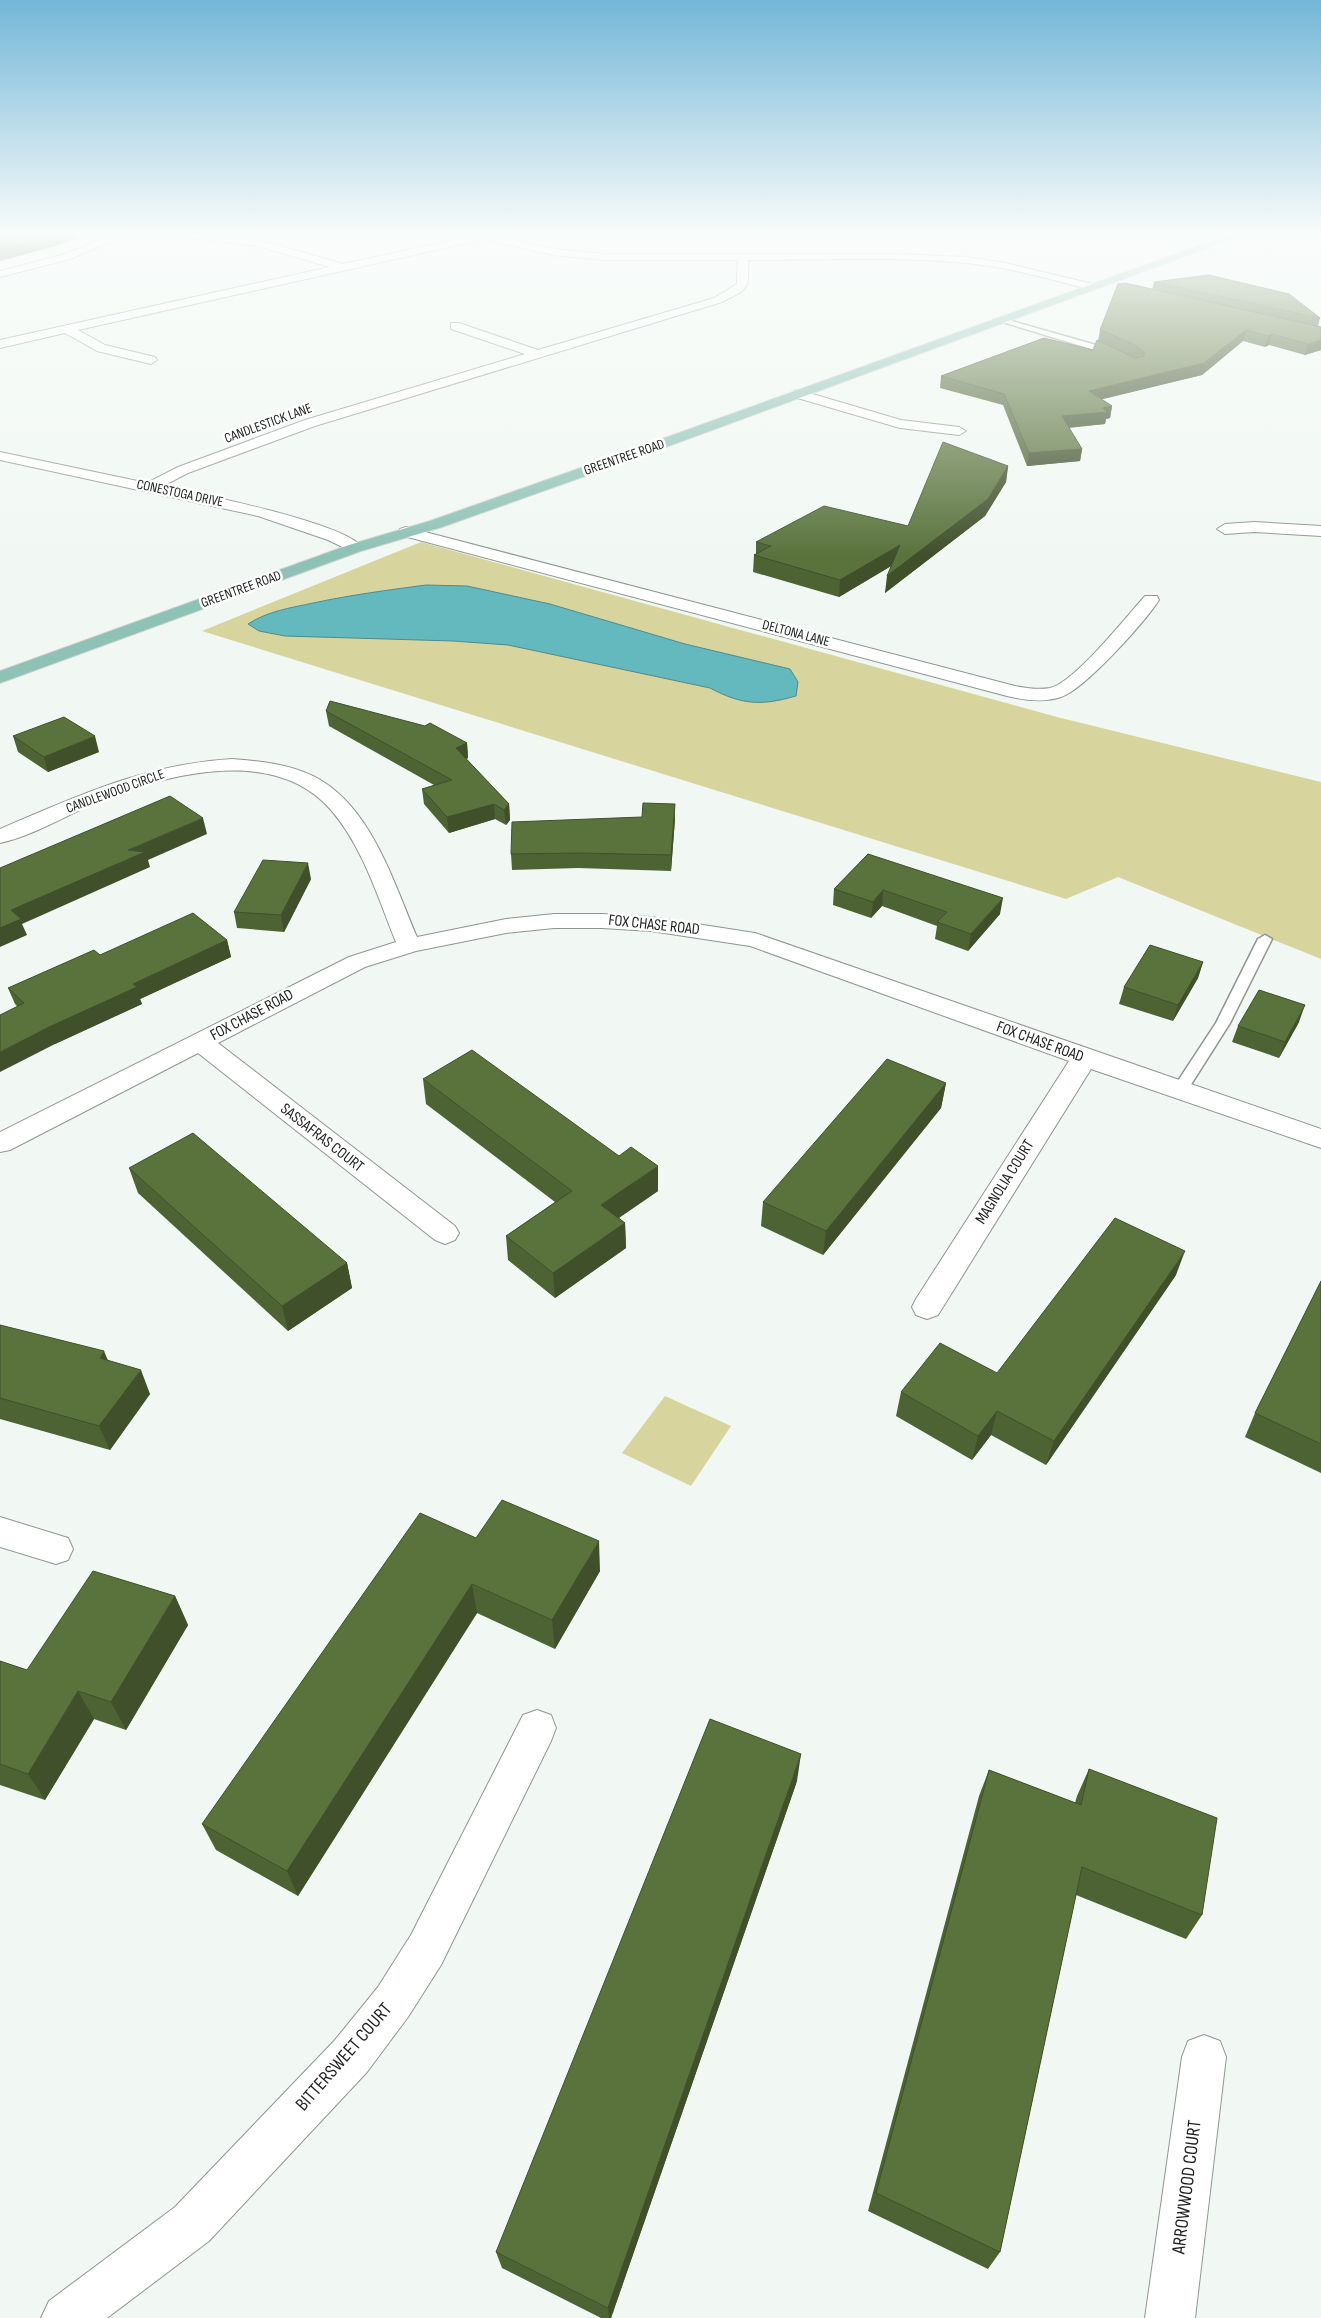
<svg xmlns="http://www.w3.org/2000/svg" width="1321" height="2318" viewBox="0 0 1321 2318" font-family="'Sofia Sans Condensed',sans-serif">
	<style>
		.green { fill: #d7d59d }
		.water { fill: #63b9bd; stroke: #4e8b8d }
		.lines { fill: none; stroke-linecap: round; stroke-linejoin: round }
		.service-casing { stroke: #8f9590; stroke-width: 3 }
		.minor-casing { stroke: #8f9590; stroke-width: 2 }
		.primary-casing { stroke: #d2d2d2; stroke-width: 2 }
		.service { fill: #fff; fill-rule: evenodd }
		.minor { fill: #fff; fill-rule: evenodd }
		.primary { fill: #8ec2b6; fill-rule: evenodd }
		.wall { fill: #4d6334 }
		.shaded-wall { fill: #3f502b }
		.building { fill: #5a733d; stroke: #3f502b }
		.labels { text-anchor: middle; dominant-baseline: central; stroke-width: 5; stroke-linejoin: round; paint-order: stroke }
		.far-street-label { font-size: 14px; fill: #1c1f1d; stroke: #fff }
		.street-label { font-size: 16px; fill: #1c1f1d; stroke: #fff }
		.near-street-label { font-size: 19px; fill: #1c1f1d; stroke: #fff }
	</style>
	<rect width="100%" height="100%" fill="#f1f8f3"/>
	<!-- green -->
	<g class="green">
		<polygon points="421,542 1057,717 1321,782 1321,959 1118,877 1066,899 202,631"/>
		<polygon points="665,1396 731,1426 691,1486 622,1453"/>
	</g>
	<!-- water -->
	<path class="water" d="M426,585L467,586L550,604L685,644L790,669L798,682L796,696C761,706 742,705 710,688L508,645L453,641L285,636L259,631L248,624C268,611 290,608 313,603C351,595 388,590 426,585Z"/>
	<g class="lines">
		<!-- service casing -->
		<g class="service-casing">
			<g id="service">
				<polygon points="1001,318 1117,351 1118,353 1111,355 999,321"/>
				<polygon points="1265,935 1272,939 1230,1023 1185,1094 1175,1094 1172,1090 1216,1023 1258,939"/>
			</g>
		</g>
		<!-- minor casing -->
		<g class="minor-casing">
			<g id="minor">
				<polygon points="121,232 134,232 70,259 0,277 0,271 62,255"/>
				<path d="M163,232H202L236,236L281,246L343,264L490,232H508L498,236L553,249L605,254H896L966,257L1005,263L1097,285L1099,287L1093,290C1051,280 1009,267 966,263C894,256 820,260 748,260C749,291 749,288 722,302L315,426L188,473L163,486C198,494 345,522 363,548L355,553L328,540L258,516L0,460V452L147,483L178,467L305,420L525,354L451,329V323H459L538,350L714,298L737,284L738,260H605L553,255L485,239L78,330L105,345L155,357L157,360L151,364L97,351L65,333L0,348V340L330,267L257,246L168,235Z"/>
				<polygon points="799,390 901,420 959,427 966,431 959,435 900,428 794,397 792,394 794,391"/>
				<polygon points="1254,522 1321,526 1321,536 1254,532 1225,534 1217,529 1225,524"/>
				<path d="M406,527L1015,686C1026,688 1038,690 1050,688C1074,683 1126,617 1145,596H1157L1159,600C1145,622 1084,690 1061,697C1044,703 1024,700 1007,696L400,535L398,532L400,529Z"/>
				<path d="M232,759C260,761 288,764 313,776C371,805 393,881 417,937L506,919L554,914H602L651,917L755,933L1321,1129V1148L1091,1069L938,1315L927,1319L916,1315L912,1307L916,1299L1069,1061L750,946L651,931L602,928H554L506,933L416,951L365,967L218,1043L455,1226L459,1233L455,1240L445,1244L435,1240L198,1053L10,1150L0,1152V1132L349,957L396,942C378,898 363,847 331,810C276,746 172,773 104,799C70,813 36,835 0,843V829C77,796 146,764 232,759Z"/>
				<polygon points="0,1517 68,1538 73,1549 68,1560 56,1564 0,1547"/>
				<polygon points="537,1710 551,1715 556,1728 551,1741 441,1965 408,2017 367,2072 209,2241 107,2318 41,2318 49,2301 175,2207 335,2040 378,1987 411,1935 523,1715"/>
				<polygon points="1204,2035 1220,2041 1226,2057 1195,2318 1145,2318 1182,2057 1188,2041"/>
			</g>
		</g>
		<!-- primary casing -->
		<g class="primary-casing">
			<polygon id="primary" points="1237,232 1251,232 636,458 442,527 361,551 0,683 0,671 349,545 430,521 626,452"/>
		</g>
		<!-- service -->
		<use href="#service" class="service"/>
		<!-- minor -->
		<use href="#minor" class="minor"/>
		<!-- primary -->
		<use href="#primary" class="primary"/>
	</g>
	<!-- wall -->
	<g class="wall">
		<polygon points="1154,282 1320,318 1318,326 1321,327 1321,350 1305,355 1269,345 1265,347 1243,341 1202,375 1101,399 1112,406 1110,418 1106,419 1105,424 1069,428 1082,449 1080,461 1027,466 1003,405 940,388 941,376 1093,350 1098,341 1100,330 1152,290"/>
		<polygon points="1008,466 1006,482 985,516 885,593 891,566 839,597 753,572 754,555 756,554 756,542 908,526"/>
		<polygon points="326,711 467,743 468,758 466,759 509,804 510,820 506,825 495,819 449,833 424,804 422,789 434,785 329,726"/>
		<polygon points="13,736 99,752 48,772 18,752"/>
		<polygon points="675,819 671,871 578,868 512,870 511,854"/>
		<polygon points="868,854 1000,914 968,951 935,939 937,926 882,906 871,918 833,905 834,889"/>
		<polygon points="311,879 284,932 237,928 234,912"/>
		<polygon points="227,940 231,957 140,999 142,1004 55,1044 15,1004 8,988 100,955"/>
		<polygon points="1203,962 1198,978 1173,1021 1119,1004 1124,987"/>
		<polygon points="1299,1022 1279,1058 1232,1042 1238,1026"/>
		<polygon points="423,1079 658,1191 619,1218 625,1223 626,1248 555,1298 508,1260 506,1236 555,1202 426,1104"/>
		<polygon points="946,1083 941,1108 823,1255 761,1226 763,1202"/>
		<polygon points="129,1168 347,1263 352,1288 288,1331 138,1193"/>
		<polygon points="1176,1275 1046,1465 991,1435 972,1460 896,1416 901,1392 997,1373"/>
		<polygon points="1321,1281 1321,1473 1245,1437 1255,1413"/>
		<polygon points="0,1325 108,1360 150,1394 110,1450 0,1419"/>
		<polygon points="476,1538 600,1571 555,1649 477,1613 298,1896 216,1850 202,1824"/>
		<polygon points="175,1596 188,1625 126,1730 94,1719 45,1800 0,1785 0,1661 27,1670"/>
		<polygon points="1089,1769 1202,1915 1186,1939 1076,1895 1000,2252 988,2269 868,2211 979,1796 989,1770 1075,1803 1077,1796"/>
		<polygon points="797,1781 611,2318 601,2318 502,2268 496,2252"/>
	</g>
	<!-- shaded-wall -->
	<g class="shaded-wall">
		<polygon points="66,232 92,232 56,246 0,261 0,250"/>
		<polygon points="1246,330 1243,341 1202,375 1087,403 1089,391"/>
		<polygon points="1272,334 1269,345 1265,347 1268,336"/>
		<polygon points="1321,340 1321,350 1305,355 1308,344"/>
		<polygon points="1112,406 1110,418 1106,419 1105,424 1060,428 1062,416"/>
		<polygon points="1082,449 1080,461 1027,466 1029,453"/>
		<polygon points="1008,466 1006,482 985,516 885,593 887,576"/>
		<polygon points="900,545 898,562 839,597 840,580"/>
		<polygon points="95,736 99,752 48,772 44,757"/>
		<polygon points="467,743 468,758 457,763 456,748"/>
		<polygon points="494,804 495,819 449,833 447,817"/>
		<polygon points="509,804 510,820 506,825 504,810"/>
		<polygon points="675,804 675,819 671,871 671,855"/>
		<polygon points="203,818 207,834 148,860 150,867 22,924 27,935 0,947 0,928 11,910 128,850"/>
		<polygon points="308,863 311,879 284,932 281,915"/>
		<polygon points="883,890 882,906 871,918 873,902"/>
		<polygon points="1003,898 1000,914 968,951 971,934"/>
		<polygon points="227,940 231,957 140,999 142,1004 55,1044 0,1072 0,1052 133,984"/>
		<polygon points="1203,962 1198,978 1173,1021 1178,1005"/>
		<polygon points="1305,1005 1299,1022 1279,1058 1285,1042"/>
		<polygon points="946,1083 941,1108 823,1255 826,1231"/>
		<polygon points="658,1166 658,1191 602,1229 601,1205"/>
		<polygon points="625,1223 626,1248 555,1298 553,1273"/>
		<polygon points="1185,1251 1176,1275 1046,1465 1054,1441"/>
		<polygon points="347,1263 352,1288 288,1331 282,1306"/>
		<polygon points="104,1351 114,1375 100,1358"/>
		<polygon points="141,1370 150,1394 110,1450 99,1426"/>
		<polygon points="997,1411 991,1435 972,1460 978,1436"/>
		<polygon points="599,1541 600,1571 555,1649 552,1620"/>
		<polygon points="472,1584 477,1613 298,1896 287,1871"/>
		<polygon points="175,1596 188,1625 126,1730 111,1702"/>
		<polygon points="78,1691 94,1719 45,1800 28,1774"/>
		<polygon points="801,1754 797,1781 611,2318 609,2318 608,2308"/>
	</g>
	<!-- building -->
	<g class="building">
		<polygon points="0,232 66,232 54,236 0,250"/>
		<polygon points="1209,275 1289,294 1320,318 1154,282"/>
		<polygon points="1125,283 1321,327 1321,340 1308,344 1272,334 1268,336 1246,330 1204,363 1089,391 1112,406 1103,408 1107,412 1062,416 1082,449 1029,453 1004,394 941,376 1044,338 1093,350 1097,340 1135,358 1144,356 1144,352 1131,343 1100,330 1118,284"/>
		<polygon points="943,442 1008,466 988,499 887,576 900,545 840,580 754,555 771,546 756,542 824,506 908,526"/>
		<polygon points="330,701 425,726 430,723 467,743 456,748 509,804 504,810 494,804 447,817 422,789 452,780 326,711"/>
		<polygon points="64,717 95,736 44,757 13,736"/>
		<polygon points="170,796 203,818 128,850 145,852 11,910 21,919 0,928 0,868"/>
		<polygon points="643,803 675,804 671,855 578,853 511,854 512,822 642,817"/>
		<polygon points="868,854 1003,898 971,934 937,922 947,912 883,890 873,902 834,889"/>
		<polygon points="263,860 308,863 281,915 234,912"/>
		<polygon points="193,913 227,940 133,984 137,987 49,1027 0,1052 0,1015 24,1003 8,988 94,950 100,955"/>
		<polygon points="1150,945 1203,962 1178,1005 1124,987"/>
		<polygon points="1259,990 1305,1005 1285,1042 1238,1026"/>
		<polygon points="472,1050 619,1156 631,1147 658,1166 601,1205 625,1223 553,1273 506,1236 572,1191 423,1079"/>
		<polygon points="887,1059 946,1083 826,1231 763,1202"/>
		<polygon points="193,1133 347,1263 282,1306 129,1168"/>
		<polygon points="1115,1218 1185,1251 1054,1441 997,1411 978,1436 901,1392 940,1343 997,1373"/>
		<polygon points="1321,1281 1321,1444 1255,1413"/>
		<polygon points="0,1325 104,1351 100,1358 141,1370 99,1426 0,1398"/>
		<polygon points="502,1500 599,1541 552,1620 472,1584 287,1871 202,1824 420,1513 476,1538"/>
		<polygon points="93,1571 175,1596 111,1702 78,1691 28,1774 0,1764 0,1661 27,1670"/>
		<polygon points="710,1719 801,1754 608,2308 496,2252"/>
		<polygon points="1089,1769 1217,1818 1202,1915 1082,1867 1000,2252 876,2193 989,1770 1081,1805"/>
	</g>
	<!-- sky -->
	<linearGradient id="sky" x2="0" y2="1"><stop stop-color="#73b6d7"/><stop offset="0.42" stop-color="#f9fcfa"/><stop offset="1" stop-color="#f9fcfa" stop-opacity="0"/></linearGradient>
	<rect width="1321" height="556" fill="url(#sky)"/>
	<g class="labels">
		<!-- far-street labels -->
		<g class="far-street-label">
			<text transform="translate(268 423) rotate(-20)">CANDLESTICK LANE</text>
			<text transform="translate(624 457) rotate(-19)">GREENTREE ROAD</text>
			<text transform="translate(180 493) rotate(12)">CONESTOGA DRIVE</text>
			<text transform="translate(241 589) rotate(-20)">GREENTREE ROAD</text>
			<text transform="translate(796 633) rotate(15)">DELTONA LANE</text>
			<text transform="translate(115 791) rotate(-20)">CANDLEWOOD CIRCLE</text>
		</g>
		<!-- street labels -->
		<g class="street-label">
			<text transform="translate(654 925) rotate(6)">FOX CHASE ROAD</text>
			<text transform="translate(252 1015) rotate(-28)">FOX CHASE ROAD</text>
			<text transform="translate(1040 1042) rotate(20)">FOX CHASE ROAD</text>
			<text transform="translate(322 1138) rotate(38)">SASSAFRAS COURT</text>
			<text transform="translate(1005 1182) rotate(-58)">MAGNOLIA COURT</text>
		</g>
		<!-- near-street labels -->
		<g class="near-street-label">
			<text transform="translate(344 2057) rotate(-49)">BITTERSWEET COURT</text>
			<text transform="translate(1187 2187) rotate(-83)">ARROWWOOD COURT</text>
		</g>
	</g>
</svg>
